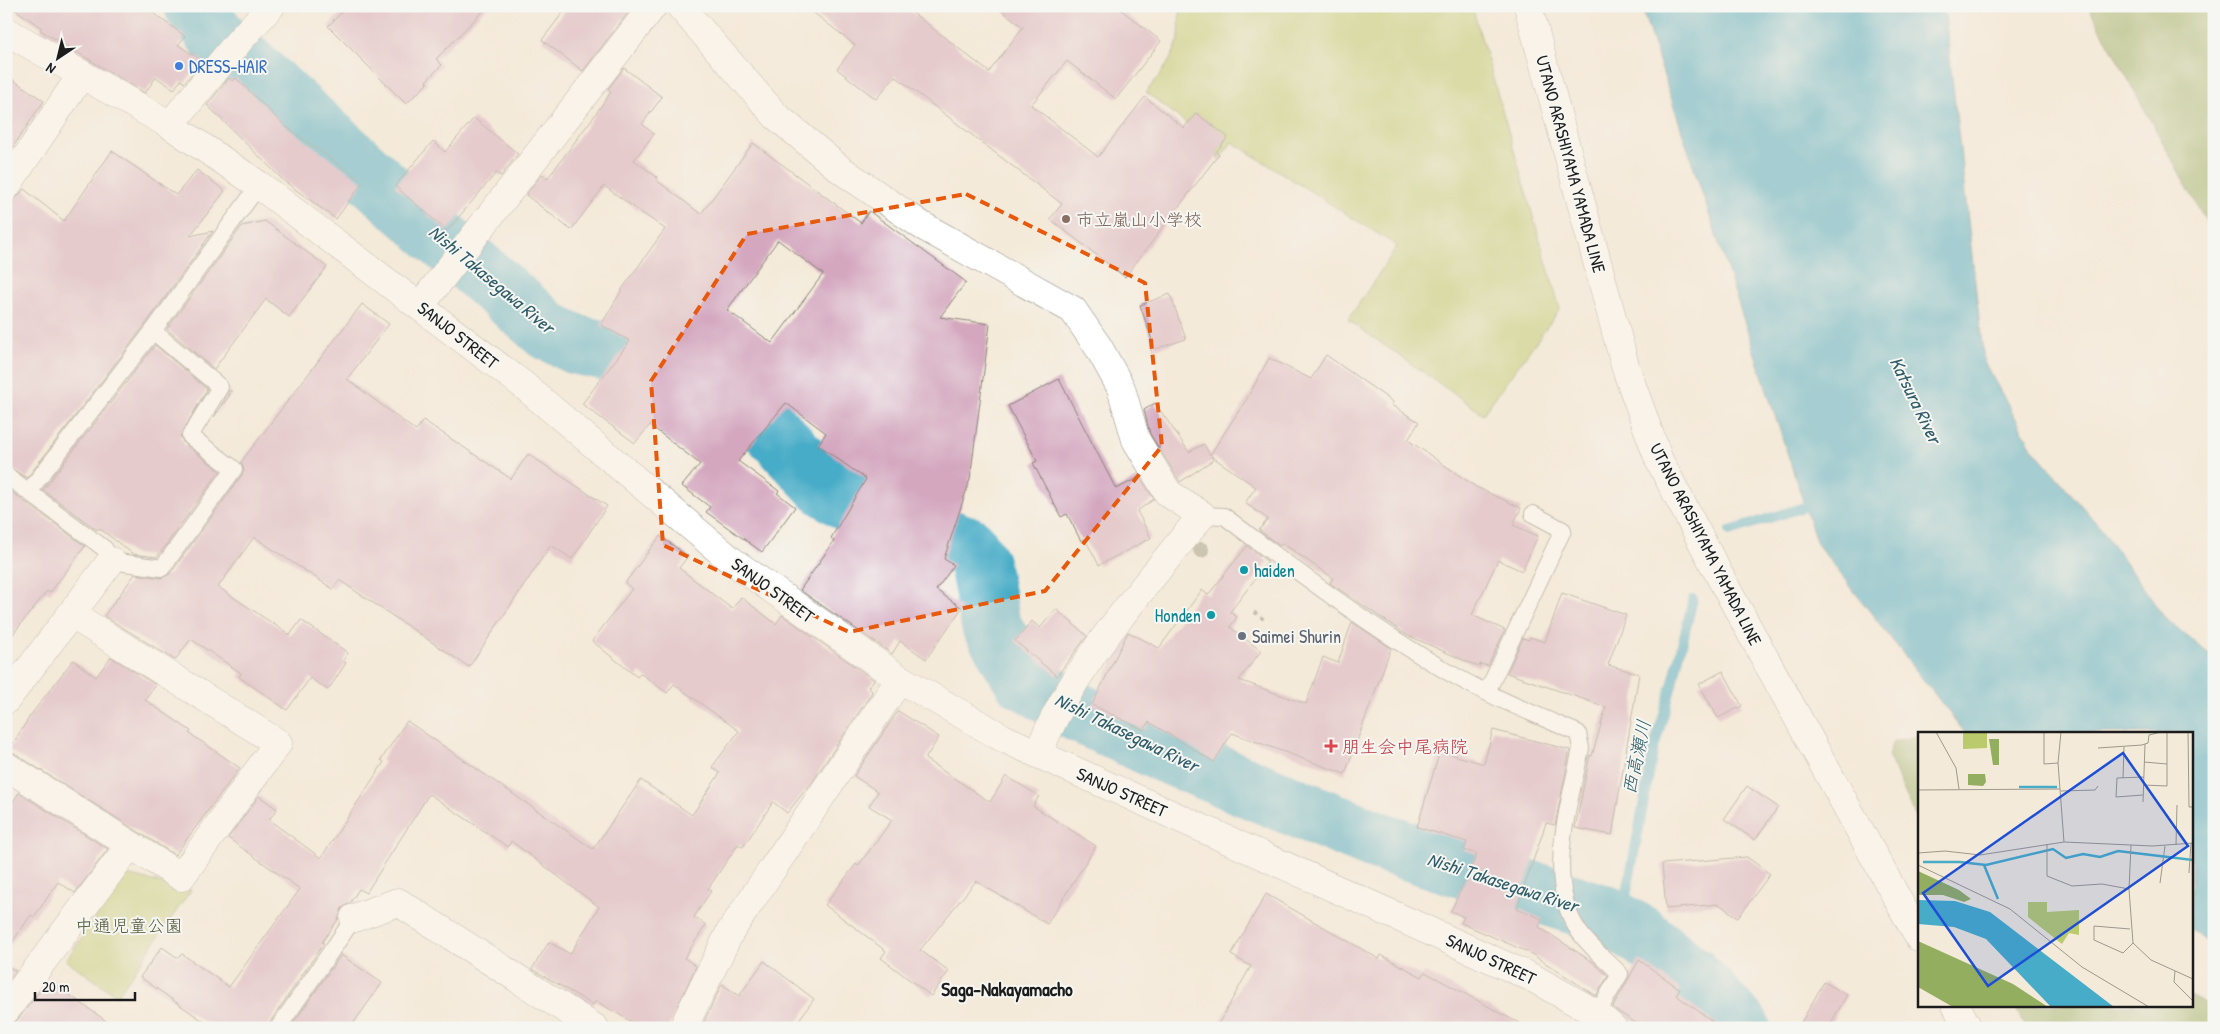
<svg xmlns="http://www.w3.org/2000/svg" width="2220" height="1034" viewBox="0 0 2220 1034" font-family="'Patrick Hand','Klee One',sans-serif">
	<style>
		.green { fill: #bbca6c; stroke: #6c7344 }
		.forest { fill: #94ae60; stroke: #58653e }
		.water { fill: #47acc7; stroke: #326472 }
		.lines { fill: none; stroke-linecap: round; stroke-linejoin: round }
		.stream { stroke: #47acc7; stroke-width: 10 }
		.river { stroke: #47acc7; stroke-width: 60 }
		.building { fill: #d4a7bf; fill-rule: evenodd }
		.lane-casing { stroke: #88837a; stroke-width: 18 }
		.street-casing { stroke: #88837a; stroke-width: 29 }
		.secondary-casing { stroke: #88837a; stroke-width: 29 }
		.primary-casing { stroke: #88837a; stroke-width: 29 }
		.path { stroke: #88837a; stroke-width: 3; stroke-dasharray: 4 4; stroke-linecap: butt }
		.lane { stroke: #fff; stroke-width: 16 }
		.street { stroke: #fff; stroke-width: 28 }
		.secondary { stroke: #fff; stroke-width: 28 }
		.primary { stroke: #fff; stroke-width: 28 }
		.tree { fill: #9c9a80 }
		.marked { fill: none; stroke: #e8590c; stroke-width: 4; stroke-dasharray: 10 6; stroke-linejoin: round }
		.shop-dot { fill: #3f7fe0; stroke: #f6f6f2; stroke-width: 2 }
		.education-dot { fill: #8d6e63; stroke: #f6f6f2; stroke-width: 2 }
		.culture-dot { fill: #0f9aa8; stroke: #f6f6f2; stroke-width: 2 }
		.worship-dot { fill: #6b7280; stroke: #f6f6f2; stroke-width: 2 }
		.health-dot { fill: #e0444e; stroke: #f6f6f2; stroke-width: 2 }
		.labels { text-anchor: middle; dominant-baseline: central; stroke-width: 4; stroke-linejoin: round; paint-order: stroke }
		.shop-label { font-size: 18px; fill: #366cbe; stroke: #f6f6f2; text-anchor: start }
		.street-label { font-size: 18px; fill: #1c1c1c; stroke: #f6f6f2 }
		.education-label { font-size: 18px; fill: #785e54; stroke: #f6f6f2; text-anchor: start }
		.culture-label { font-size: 18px; fill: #0d838f; stroke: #f6f6f2; text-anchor: start }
		.worship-label { font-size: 18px; fill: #5b616d; stroke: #f6f6f2; text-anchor: start }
		.health-label { font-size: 18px; fill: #be3a42; stroke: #f6f6f2; text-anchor: start }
		.park-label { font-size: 18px; fill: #545938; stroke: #f6f6f2 }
		.water-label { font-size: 19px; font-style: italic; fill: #2f5d69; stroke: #f6f6f2 }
		.neighbourhood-label { font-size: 19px; font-weight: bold; fill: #1c1c1c; stroke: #f6f6f2 }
		.inset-river { fill: none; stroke: #47acc7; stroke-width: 2.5 }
		.inset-road { fill: none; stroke: #9e988d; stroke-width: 1 }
		.view { fill: #1d4ed8; fill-opacity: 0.15; stroke: #1d4ed8; stroke-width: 2.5 }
		.inset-edge { fill: none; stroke: #1c1c1c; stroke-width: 2.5 }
	</style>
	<rect width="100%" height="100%" fill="#f6f6f2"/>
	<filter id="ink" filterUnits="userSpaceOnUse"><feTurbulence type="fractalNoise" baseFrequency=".02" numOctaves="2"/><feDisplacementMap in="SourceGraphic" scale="10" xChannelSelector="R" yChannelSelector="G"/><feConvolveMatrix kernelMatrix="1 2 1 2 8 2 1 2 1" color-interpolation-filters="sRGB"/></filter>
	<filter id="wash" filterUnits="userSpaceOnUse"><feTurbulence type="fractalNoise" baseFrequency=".0096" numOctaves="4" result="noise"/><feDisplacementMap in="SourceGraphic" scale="20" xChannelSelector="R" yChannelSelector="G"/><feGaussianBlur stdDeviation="1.12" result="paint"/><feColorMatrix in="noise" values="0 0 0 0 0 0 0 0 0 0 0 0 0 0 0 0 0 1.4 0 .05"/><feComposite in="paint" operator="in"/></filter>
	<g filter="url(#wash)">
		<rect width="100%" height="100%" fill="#f4ead9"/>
		<!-- green -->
		<g class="green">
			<path d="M1184,6H1472L1560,309L1483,414L1348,320L1397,246L1232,142L1219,160L1217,158L1219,154L1216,152L1227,137L1196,113L1187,124L1146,92C1161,74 1173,60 1179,37C1181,25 1176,16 1184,6Z"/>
			<polygon points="126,875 191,890 117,996 66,960"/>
		</g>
		<!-- forest -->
		<g class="forest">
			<polygon points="2088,6 2214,6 2214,236"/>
			<polygon points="1919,735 1919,824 1888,755 1893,742"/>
			<polygon points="2191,995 2214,1009 2214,1028 2026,1028 2014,1005 2191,1005"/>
		</g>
		<!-- water -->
		<polygon class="water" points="1641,6 1944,6 1984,362 2033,449 2103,531 2165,618 2214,658 2214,947 2191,930 2191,733 1965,733 1817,544"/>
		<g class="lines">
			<!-- stream -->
			<g class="stream">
				<polyline points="1730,531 1804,507"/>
				<polyline points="1621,923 1654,748 1673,682 1693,599"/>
			</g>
			<!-- river -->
			<polyline class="river" points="194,6 220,40 397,200 548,331 577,345 624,354 712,374 732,388 824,486 852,504 968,546 979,563 991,625 1023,679 1079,713 1162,752 1375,840 1606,915 1639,934 1693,977 1741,1028"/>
		</g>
		<g id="blocks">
			<!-- building -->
			<g class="building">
				<polygon points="10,6 143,6 185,36 178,45 203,61 184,83 181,80 174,89 156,77 145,93 40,30 42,28"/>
				<polygon points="348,6 488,6 436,59 442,65 426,81 428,83 406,104 328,26"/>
				<polygon points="568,6 633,6 583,71 542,40"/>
				<polygon points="805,6 904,6 989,72 1023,27 996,6 1116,6 1161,41 1116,99 1067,61 1031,105 1098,157 1145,97 1184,128 1196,113 1228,137 1216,152 1219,154 1125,277 1050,219 1062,204 895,76 876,99 837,69 855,45"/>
				<path d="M624,68L662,97L642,124L654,134L634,160L657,177L655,179L701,214L753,143L861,223L869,211L966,282L940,317L990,324L970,479L944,559L954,565L936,590L962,608L926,659L900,641L892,654L800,590L834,541L831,538L866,479L818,445L826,433L786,403L738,461L779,491L777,493L795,507L762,552L706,512L710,507L682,486L700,464L650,425L635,443L582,404L630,341L601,325L623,288L665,229L604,186L571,230L526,195L542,174L547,179L592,119L611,92L608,89ZM778,240L823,274L772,343L727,310Z"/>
				<polygon points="6,75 44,101 6,157"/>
				<polygon points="229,78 233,81 236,78 285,126 363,182 336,219 284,181 207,105"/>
				<polygon points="474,118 518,154 501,176 496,173 447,231 395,186 433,141 445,152"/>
				<polygon points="112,151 176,195 197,170 225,191 190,236 213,231 145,325 27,478 6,465 6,210 24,189 64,221"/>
				<polygon points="265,221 327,267 289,317 266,299 214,369 167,329 242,226"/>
				<polygon points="1170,294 1186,339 1155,349 1140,305"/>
				<polygon points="362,304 389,324 347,379 416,431 423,420 511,479 528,454 607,506 572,559 551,545 469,667 339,580 333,589 254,537 218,587 290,635 301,620 348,653 343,661 346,663 328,690 310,678 287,710 239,677 241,673 191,639 175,660 104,616 135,574 161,578 170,574 242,475 244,470 241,462"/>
				<polygon points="155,345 207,389 180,436 184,444 220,471 157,557 133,554 99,528 97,530 43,490"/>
				<polygon points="1326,355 1393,402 1391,405 1419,422 1408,440 1476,487 1521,508 1513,525 1538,536 1522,571 1498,560 1472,615 1505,630 1488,666 1480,664 1479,667 1407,635 1330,583 1333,578 1282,543 1280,546 1259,530 1268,519 1245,503 1256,487 1211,456 1213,460 1180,482 1150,434 1144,410 1155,403 1189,452 1204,444 1210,455 1248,397 1269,358 1311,379"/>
				<polygon points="1059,379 1116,489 1140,477 1154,499 1137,511 1151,538 1099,565 1085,539 1081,541 1067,514 1061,517 1033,463 1037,461 1008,406"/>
				<polygon points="229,390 232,392 214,417 229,392"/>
				<polygon points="6,488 85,546 50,593 47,591 6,643"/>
				<polygon points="660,536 688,556 679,568 732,609 741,597 776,624 782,615 874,680 868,687 872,691 871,694 812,782 787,813 773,802 743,847 738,844 708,889 711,891 694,917 706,925 684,958 696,966 668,1028 642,1028 596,1001 593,1005 532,969 549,942 570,954 599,907 511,841 508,847 429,794 366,893 359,889 350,903 342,908 339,918 322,942 324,943 270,1022 268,1028 213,1028 140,977 162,947 178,958 182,954 229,987 300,889 228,838 259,796 277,809 269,820 321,858 384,762 381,760 407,721 593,849 641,780 692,815 720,773 712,767 739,731 674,684 667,693 640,673 637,677 592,641 632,589 625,583"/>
				<polygon points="1247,546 1268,562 1230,612 1237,617 1230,627 1261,651 1239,680 1306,704 1323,657 1338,663 1352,622 1391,648 1345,774 1232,733 1214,762 1149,722 1144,730 1092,705 1128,632 1159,648 1202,590 1208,595"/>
				<polygon points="1562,593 1626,615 1608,665 1639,674 1612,835 1575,828 1590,755 1592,756 1606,707 1507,673 1523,638 1529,640 1530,637 1545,642"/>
				<polygon points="1056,609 1087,636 1057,676 1015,641 1032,621 1040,628"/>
				<polygon points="111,657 156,685 145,700 191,731 189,733 240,768 175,855 9,750 30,716 73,660 96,677"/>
				<polygon points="1723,671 1742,706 1718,718 1699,684"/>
				<polygon points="898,711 939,737 925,759 990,802 1006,776 1039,796 1033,806 1096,846 1047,924 976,881 920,950 949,971 931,996 881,958 886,951 825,905 856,864 858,866 892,820 869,806 878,792 854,776"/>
				<polygon points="1493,730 1570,750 1555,825 1546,823 1517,908 1542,919 1539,927 1594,963 1608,976 1596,996 1530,953 1461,923 1464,917 1451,911 1477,854 1464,850 1467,842 1417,827 1440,751 1484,764"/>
				<polygon points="1747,786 1778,807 1755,840 1724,819"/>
				<polygon points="19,793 108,849 75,893 58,882 34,917 31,915 6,951 6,811"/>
				<polygon points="1747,857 1770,874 1738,918 1719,904 1666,909 1662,864"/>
				<polygon points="1266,894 1379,959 1381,955 1422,977 1425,972 1528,1028 1216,1028 1251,966 1231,955"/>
				<polygon points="341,955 382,983 350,1028 290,1028"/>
				<polygon points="1639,960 1680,989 1676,995 1722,1028 1643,1028 1616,1010 1613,1007"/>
				<polygon points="764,961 814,999 793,1028 701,1028 722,984 739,996"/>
				<polygon points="6,965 16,971 6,984"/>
				<polygon points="1824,982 1847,995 1828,1028 1798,1028"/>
				<polygon points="53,983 116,1028 6,1028 6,1025 13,1024 18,1019 43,987 48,990"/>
			</g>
		</g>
	</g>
	<g filter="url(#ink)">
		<use href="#blocks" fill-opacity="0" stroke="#88837a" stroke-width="1"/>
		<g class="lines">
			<!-- lane casing -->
			<g class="lane-casing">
				<g id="lane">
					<polyline points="6,475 105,549 111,561 162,568 234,469 190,436 220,387 153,331"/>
					<polyline points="29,491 153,331 259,185"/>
					<path d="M1202,515L1224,516C1296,571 1369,626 1448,672C1489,696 1534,714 1578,733L1581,748C1570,804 1544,879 1578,930C1588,946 1607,960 1620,974L1597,1014"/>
					<polyline points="1487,692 1563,530 1533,514"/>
					<polyline points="278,1028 354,918"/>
				</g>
			</g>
			<!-- street casing -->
			<g class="street-casing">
				<g id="street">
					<path d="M680,6L776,116L840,169L921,225L1073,310L1099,348L1121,388L1136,440L1168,493L1202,515C1142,591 1074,663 1038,754"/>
					<polyline points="170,125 239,41 271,6"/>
					<polyline points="6,187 82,74"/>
					<polyline points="420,306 653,6"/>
					<polyline points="6,766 181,877 278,743 71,614"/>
					<polyline points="354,918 398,902 595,1028"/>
					<polyline points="6,1010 130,845"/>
					<polyline points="683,1028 730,932 900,679"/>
				</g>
			</g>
			<!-- secondary casing -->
			<g class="secondary-casing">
				<g id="secondary">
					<polyline points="6,31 170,125 259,185 522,384 732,561 900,679 1003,738 1038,754 1533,978 1597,1014 1613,1028"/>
					<polyline points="6,700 111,561"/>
				</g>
			</g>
			<!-- primary casing -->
			<g class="primary-casing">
				<g id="primary">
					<polyline points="1528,6 1626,369 1659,460 1724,584 1919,938"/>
					<polyline points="1956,1005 1968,1028"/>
				</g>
			</g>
			<!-- path -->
			<polyline class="path" points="1254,612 1266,621"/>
			<!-- lane -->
			<use href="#lane" class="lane"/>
			<!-- street -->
			<use href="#street" class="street"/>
			<!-- secondary -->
			<use href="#secondary" class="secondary"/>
			<!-- primary -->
			<use href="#primary" class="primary"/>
		</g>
		<!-- trees -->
		<circle class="tree" cx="1201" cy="550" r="8"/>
	</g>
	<!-- marked area -->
	<path d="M0 0H2220V1034H0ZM966,194L1145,283L1162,446L1045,591L849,632L663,545L651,381L747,234Z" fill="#f4ead9" fill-opacity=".55" fill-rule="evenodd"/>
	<path class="marked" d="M966,194L1145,283L1162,446L1045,591L849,632L663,545L651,381L747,234Z"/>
	<!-- markers -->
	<circle class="shop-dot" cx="179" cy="66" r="5"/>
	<circle class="education-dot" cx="1066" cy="219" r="5"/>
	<g class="culture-dot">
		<circle cx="1244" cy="570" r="5"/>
		<circle cx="1211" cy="615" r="5"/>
	</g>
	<circle class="worship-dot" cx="1242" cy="636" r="5"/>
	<path class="health-dot" d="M1328.5 738.5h5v5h5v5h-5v5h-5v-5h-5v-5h5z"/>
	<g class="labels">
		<!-- shop labels -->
		<g class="shop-label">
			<text x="189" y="66">DRESS-HAIR</text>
		</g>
		<!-- street labels -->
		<g class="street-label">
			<text transform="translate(1571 164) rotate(75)">UTANO ARASHIYAMA YAMADA LINE</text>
			<text transform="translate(458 335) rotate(38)">SANJO STREET</text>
			<text transform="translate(1706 544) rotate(63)">UTANO ARASHIYAMA YAMADA LINE</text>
			<text transform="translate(773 590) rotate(36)">SANJO STREET</text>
			<text transform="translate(1122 792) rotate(24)">SANJO STREET</text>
			<text transform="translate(1491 959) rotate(25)">SANJO STREET</text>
		</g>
		<!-- education labels -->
		<g class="education-label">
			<text x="1076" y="219">市立嵐山小学校</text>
		</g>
		<!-- culture labels -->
		<g class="culture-label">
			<text x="1254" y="570">haiden</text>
			<text x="1201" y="615" text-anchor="end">Honden</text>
		</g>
		<!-- worship labels -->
		<g class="worship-label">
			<text x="1252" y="636">Saimei Shurin</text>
		</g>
		<!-- health labels -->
		<g class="health-label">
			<text x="1342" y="746">朋生会中尾病院</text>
		</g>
		<!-- park labels -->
		<g class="park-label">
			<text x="129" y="925">中通児童公園</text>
		</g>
		<!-- water labels -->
		<g class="water-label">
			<text transform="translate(492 279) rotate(40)">Nishi Takasegawa River</text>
			<text transform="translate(1916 400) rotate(64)">Katsura River</text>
			<text transform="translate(1127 732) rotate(26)">Nishi Takasegawa River</text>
			<text transform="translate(1636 757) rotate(-78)">西高瀬川</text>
			<text transform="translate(1503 882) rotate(18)">Nishi Takasegawa River</text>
		</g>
		<!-- neighbourhood labels -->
		<g class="neighbourhood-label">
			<text x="1007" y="989">Saga-Nakayamacho</text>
		</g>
	</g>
	<!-- overview -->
	<g transform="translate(1918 732)">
		<rect width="275" height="275" fill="#f4ead9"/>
		<path d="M69,0V16L45,17V1ZM110,170H129V180L161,178V203L151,201L144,212L110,185Z" fill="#bbca6c"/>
		<path d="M71,7H81V33H75ZM50,42H67L68,50L65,54L50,53ZM0,139L41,158L53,167L46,170L25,163H0ZM0,209L95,252L130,275H35L0,255Z" fill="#94ae60"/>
		<path d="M0,168L37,169L72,180L196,275H133L68,207L36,195L0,192Z" fill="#47acc7"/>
		<path class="inset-river" d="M101,55H139M5,130H42M42,130L68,133L135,117L148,126L165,122L182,125L200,119L275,128M66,133L80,167"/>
		<path class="inset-road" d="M18,0L38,36L41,57M126,0V32L140,31M143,0L140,31L146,110M270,0L271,75H275M180,16L224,13L230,11L231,3L243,0M226,30L249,32M205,46L206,15M225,53L249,54V0M0,58L142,57M143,59L177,58L180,54M225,63L198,65L199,46L226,45M225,70L227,12M129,112V144L154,154L184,152L211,157M213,113L211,157L215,211L233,228L275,247M258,113L259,73M0,121L27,119L62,123L146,110L235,114L275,111M0,133L92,177L164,235L231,275M271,141L273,111M242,151L247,114M212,197L176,194V208L205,221L215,211M257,239L256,250L275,269"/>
		<path class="view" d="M205,21L270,114L70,254L5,161Z"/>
		<rect width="275" height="275" class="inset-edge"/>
	</g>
	<!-- margin -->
	<rect width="2220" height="1034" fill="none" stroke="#f6f6f2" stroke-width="25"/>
	<!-- north arrow -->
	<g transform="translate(58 58) rotate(215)" stroke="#f6f6f2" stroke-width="4" paint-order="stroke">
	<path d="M0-4L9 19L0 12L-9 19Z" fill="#1c1c1c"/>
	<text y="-8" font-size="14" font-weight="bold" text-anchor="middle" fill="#1c1c1c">N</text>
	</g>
	<!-- scale -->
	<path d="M35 992v8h100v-8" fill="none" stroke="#1c1c1c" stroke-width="2.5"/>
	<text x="42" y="992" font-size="15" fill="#1c1c1c" stroke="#f6f6f2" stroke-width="4" paint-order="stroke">20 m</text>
</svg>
